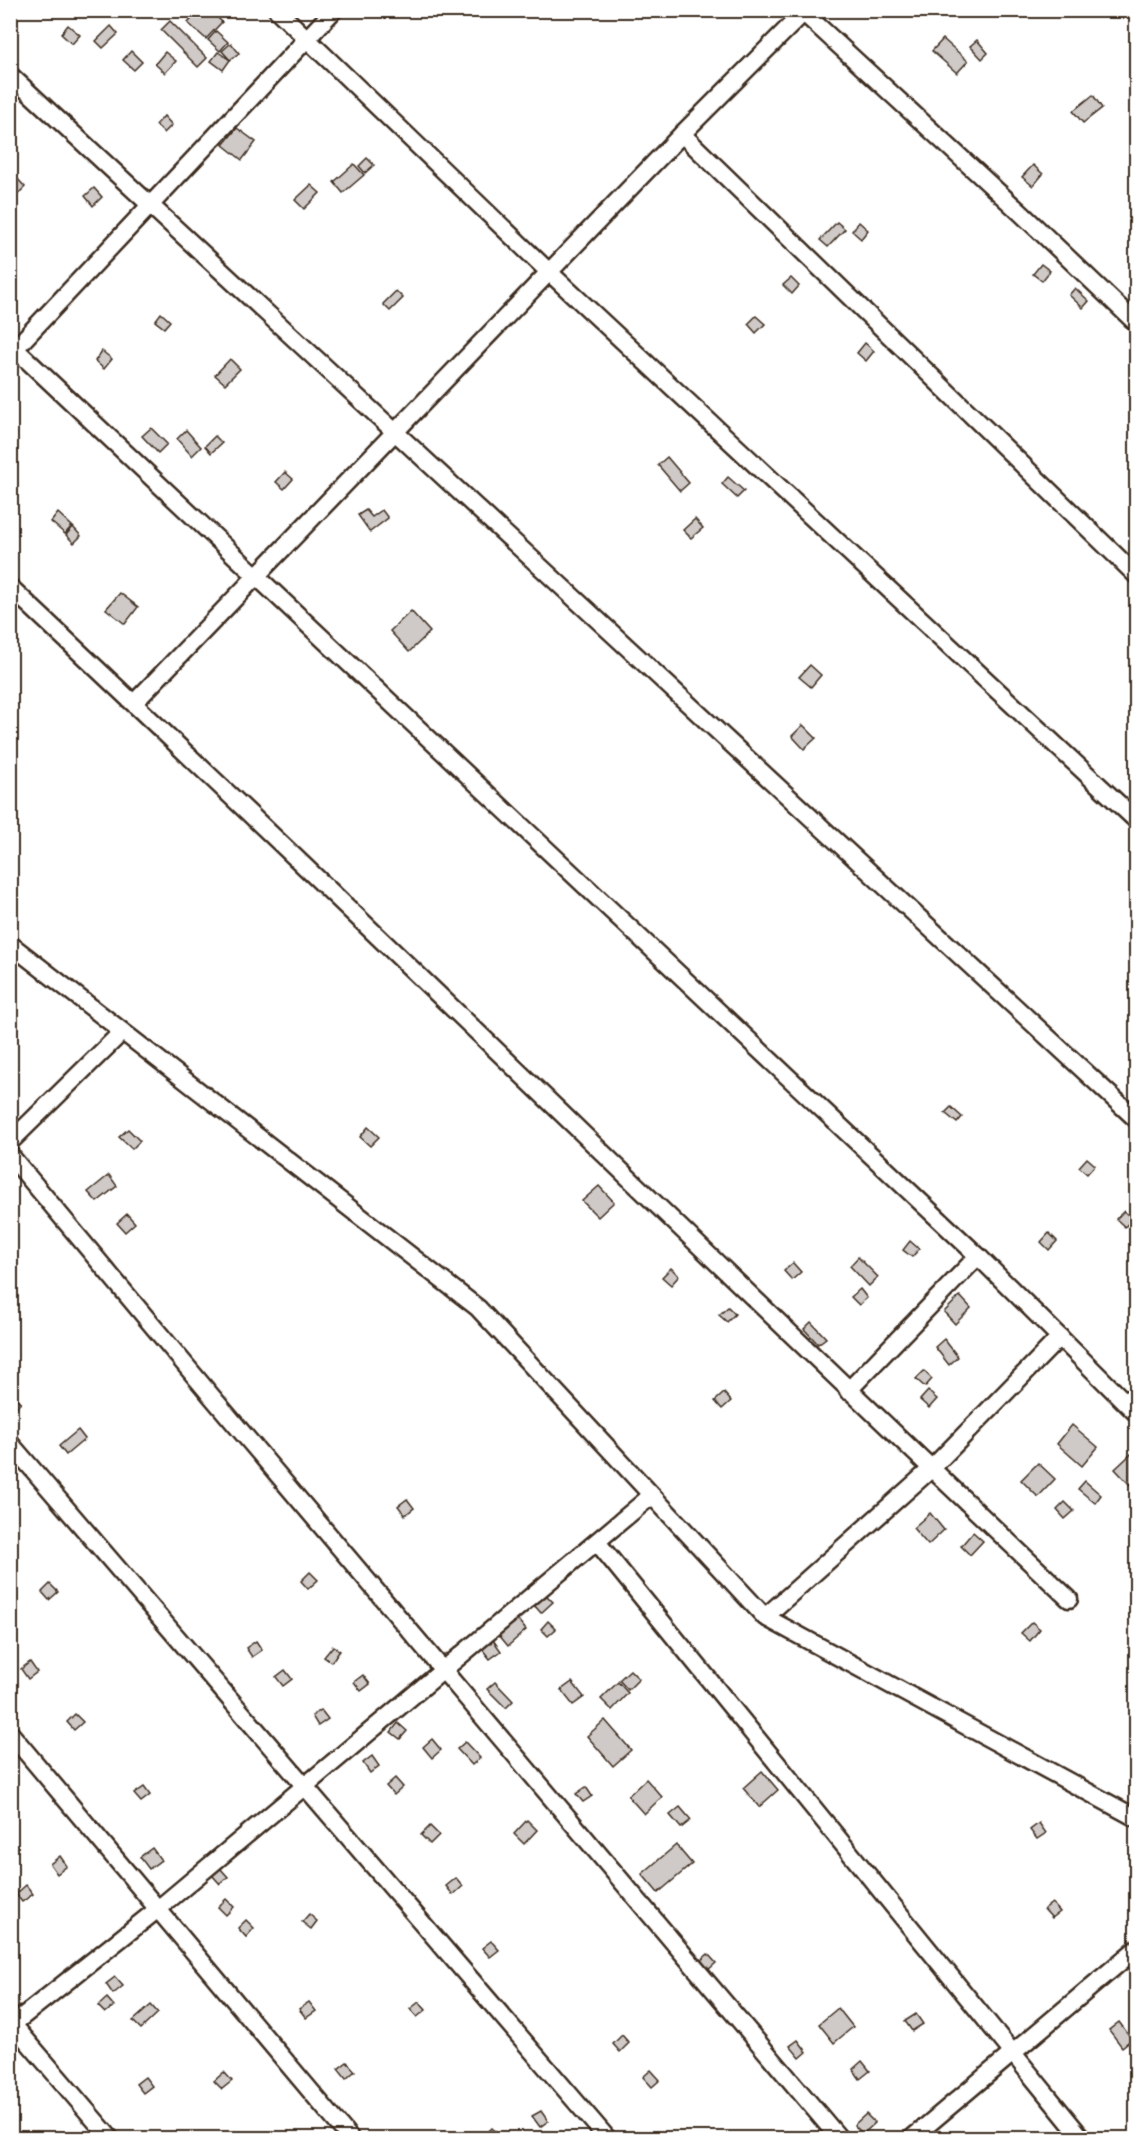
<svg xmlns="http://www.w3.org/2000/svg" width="1147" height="2149" viewBox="0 0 1147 2149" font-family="'Shantell Sans',sans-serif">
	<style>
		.building { fill: #cfcac7; stroke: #3b2a1e; stroke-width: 1.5 }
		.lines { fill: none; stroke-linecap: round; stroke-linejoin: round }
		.street-casing { stroke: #3b2a1e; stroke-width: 21 }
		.street { stroke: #fff; stroke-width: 16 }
	</style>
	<rect width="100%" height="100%" fill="#fff"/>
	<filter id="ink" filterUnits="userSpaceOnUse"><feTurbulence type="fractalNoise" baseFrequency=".0167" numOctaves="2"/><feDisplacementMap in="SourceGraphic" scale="12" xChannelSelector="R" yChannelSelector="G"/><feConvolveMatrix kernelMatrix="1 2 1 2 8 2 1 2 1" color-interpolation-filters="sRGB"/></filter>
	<g filter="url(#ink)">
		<!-- building -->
		<g class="building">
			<polygon points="200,10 210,10 222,22 206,39 188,23"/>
			<polygon points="170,21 207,58 198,67 161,30"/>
			<polygon points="68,25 80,35 72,44 61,34"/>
			<polygon points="111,26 118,34 103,48 96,41"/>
			<polygon points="216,31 228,42 220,51 208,40"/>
			<polygon points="943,39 968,61 957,73 932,51"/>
			<polygon points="977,40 988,53 982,59 970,46"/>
			<polygon points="231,43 239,53 230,60 222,51"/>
			<polygon points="131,51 142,62 134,70 123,60"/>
			<polygon points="165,52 176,61 165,73 155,64"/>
			<polygon points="218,52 230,60 223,70 211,61"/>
			<polygon points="1093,95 1102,108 1083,123 1073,111"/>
			<polygon points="164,116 172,125 164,133 156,125"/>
			<polygon points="237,128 256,142 242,160 223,145"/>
			<polygon points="367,158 374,165 365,173 359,166"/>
			<polygon points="354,164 364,175 343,193 334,182"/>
			<polygon points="1033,165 1043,174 1033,186 1022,177"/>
			<polygon points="16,177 25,187 14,198 10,194 10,182"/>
			<polygon points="311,185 320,193 304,209 295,200"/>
			<polygon points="94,188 102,197 93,206 85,196"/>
			<polygon points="837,222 845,229 828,247 820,240"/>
			<polygon points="859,222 868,230 861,239 852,231"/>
			<polygon points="1041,264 1050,271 1042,281 1033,274"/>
			<polygon points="791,278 799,286 792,294 783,285"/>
			<polygon points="1075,288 1089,301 1083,308 1069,295"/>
			<polygon points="396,291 403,298 390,311 383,304"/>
			<polygon points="161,313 170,321 164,328 155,321"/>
			<polygon points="756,316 765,324 756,333 748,324"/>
			<polygon points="865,343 874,351 866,361 857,353"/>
			<polygon points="102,351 112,359 104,369 95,361"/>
			<polygon points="230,359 240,369 225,384 215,375"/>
			<polygon points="151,428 167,444 158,453 142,436"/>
			<polygon points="186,430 201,447 192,456 177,439"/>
			<polygon points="215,436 222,443 211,453 205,446"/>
			<polygon points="667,457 689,483 680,491 658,465"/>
			<polygon points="285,472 293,479 284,489 276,482"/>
			<polygon points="728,477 744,491 737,498 722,484"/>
			<polygon points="366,510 372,517 382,510 388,518 370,532 358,515"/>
			<polygon points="58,513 72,526 65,534 51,522"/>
			<polygon points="695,519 703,528 691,538 683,530"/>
			<polygon points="73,527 81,536 74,543 66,535"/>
			<polygon points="120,593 138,607 125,624 106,609"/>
			<polygon points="411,611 430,632 409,652 390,631"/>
			<polygon points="810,665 821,675 811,687 799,677"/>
			<polygon points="803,725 816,738 804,749 792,736"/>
			<polygon points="951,1107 962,1117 957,1123 945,1113"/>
			<polygon points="368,1127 379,1137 370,1146 360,1137"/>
			<polygon points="128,1129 140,1141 132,1149 119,1137"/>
			<polygon points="1087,1158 1095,1165 1087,1174 1079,1167"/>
			<polygon points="109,1175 117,1186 97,1202 88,1192"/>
			<polygon points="599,1186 614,1202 598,1217 582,1201"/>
			<polygon points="1124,1211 1132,1219 1125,1227 1116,1219"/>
			<polygon points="127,1214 135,1223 125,1232 117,1223"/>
			<polygon points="1049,1233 1057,1241 1049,1250 1041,1242"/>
			<polygon points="910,1241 919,1249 912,1257 903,1250"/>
			<polygon points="858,1257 878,1277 869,1286 850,1266"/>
			<polygon points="793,1263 801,1272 792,1280 784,1271"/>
			<polygon points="671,1268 679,1276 671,1285 662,1277"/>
			<polygon points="860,1289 867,1298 859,1305 851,1297"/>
			<polygon points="960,1296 971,1308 955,1324 944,1312"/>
			<polygon points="728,1307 735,1314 727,1322 719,1315"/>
			<polygon points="811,1322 826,1338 818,1344 804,1329"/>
			<polygon points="944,1339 958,1357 949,1365 935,1347"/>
			<polygon points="924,1371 932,1379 925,1387 916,1379"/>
			<polygon points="10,1391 21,1403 11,1412 10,1411"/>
			<polygon points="928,1391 937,1399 929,1408 920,1400"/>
			<polygon points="724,1393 731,1401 722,1409 715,1401"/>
			<polygon points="1072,1425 1098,1447 1082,1466 1057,1444"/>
			<polygon points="78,1430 85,1439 66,1455 59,1446"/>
			<polygon points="1131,1454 1136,1460 1136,1478 1130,1485 1115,1469"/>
			<polygon points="1038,1463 1055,1479 1038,1497 1021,1480"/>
			<polygon points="1085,1481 1101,1495 1095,1503 1078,1489"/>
			<polygon points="407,1499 414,1508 405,1515 398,1506"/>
			<polygon points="1065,1502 1074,1511 1065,1519 1057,1510"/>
			<polygon points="930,1513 944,1530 928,1545 913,1528"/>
			<polygon points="973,1532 983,1541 970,1555 961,1546"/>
			<polygon points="310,1572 318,1580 308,1589 301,1581"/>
			<polygon points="50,1584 58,1592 49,1600 42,1592"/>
			<polygon points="545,1594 553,1602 541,1613 534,1605"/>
			<polygon points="517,1619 526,1630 508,1646 499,1635"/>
			<polygon points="548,1621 556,1629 548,1636 541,1629"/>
			<polygon points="1032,1622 1040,1629 1030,1641 1021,1633"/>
			<polygon points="493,1640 501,1651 490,1659 482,1649"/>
			<polygon points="256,1641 262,1650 252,1657 246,1648"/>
			<polygon points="333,1646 340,1651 331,1662 324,1657"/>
			<polygon points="30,1662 37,1672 28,1679 21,1669"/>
			<polygon points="285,1670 292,1679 283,1686 276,1677"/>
			<polygon points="630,1670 639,1679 628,1690 619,1680"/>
			<polygon points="363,1675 370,1684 361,1691 354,1682"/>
			<polygon points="495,1682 513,1701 506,1708 487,1689"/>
			<polygon points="572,1682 584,1697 573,1705 561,1690"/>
			<polygon points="618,1682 628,1693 612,1710 601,1699"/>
			<polygon points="321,1710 328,1719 318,1726 312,1716"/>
			<polygon points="75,1714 83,1722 74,1730 67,1722"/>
			<polygon points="605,1720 631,1750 613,1766 587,1736"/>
			<polygon points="398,1723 407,1731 400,1739 391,1732"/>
			<polygon points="432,1739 441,1750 432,1758 423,1747"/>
			<polygon points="465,1742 480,1758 472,1765 457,1749"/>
			<polygon points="372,1756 379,1766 370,1773 363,1763"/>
			<polygon points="762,1771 778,1790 759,1807 743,1788"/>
			<polygon points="395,1778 403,1787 394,1795 386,1786"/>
			<polygon points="646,1779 662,1797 644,1814 628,1796"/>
			<polygon points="144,1787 150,1795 141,1802 134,1794"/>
			<polygon points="586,1787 592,1796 583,1802 576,1794"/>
			<polygon points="680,1807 691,1820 681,1828 670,1815"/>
			<polygon points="527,1820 537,1830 524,1844 514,1834"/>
			<polygon points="1039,1823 1046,1833 1037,1839 1030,1830"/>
			<polygon points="430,1826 439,1835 430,1844 421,1835"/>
			<polygon points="676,1845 692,1864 658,1893 642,1874"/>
			<polygon points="152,1848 161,1860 149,1869 140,1857"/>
			<polygon points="60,1856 67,1866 57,1874 50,1864"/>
			<polygon points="220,1868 228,1877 220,1884 212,1875"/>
			<polygon points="456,1878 463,1886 453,1895 446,1886"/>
			<polygon points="26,1885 33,1894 22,1902 16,1894"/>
			<polygon points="226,1899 234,1907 226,1915 218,1907"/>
			<polygon points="1052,1903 1060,1912 1052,1918 1044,1909"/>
			<polygon points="309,1914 317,1921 311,1929 302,1922"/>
			<polygon points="246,1920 254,1928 246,1937 238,1928"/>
			<polygon points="491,1941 499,1950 490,1957 482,1948"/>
			<polygon points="708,1954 716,1963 707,1971 699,1962"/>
			<polygon points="115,1977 123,1986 113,1994 106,1984"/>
			<polygon points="107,1998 114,2006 105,2013 98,2006"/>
			<polygon points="309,2002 316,2011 306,2018 299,2009"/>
			<polygon points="419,2002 426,2010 417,2017 410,2009"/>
			<polygon points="151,2005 158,2013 141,2029 133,2021"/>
			<polygon points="838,2008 853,2027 834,2043 819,2024"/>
			<polygon points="916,2014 923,2024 912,2031 905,2021"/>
			<polygon points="1119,2022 1132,2039 1122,2047 1109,2030"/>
			<polygon points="622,2035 629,2043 620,2052 613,2044"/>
			<polygon points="798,2040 807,2052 800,2058 790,2046"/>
			<polygon points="862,2061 870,2071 860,2079 853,2069"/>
			<polygon points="347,2062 355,2071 346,2079 338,2069"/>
			<polygon points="651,2070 660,2080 652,2087 643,2077"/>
			<polygon points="224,2072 232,2081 222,2089 214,2081"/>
			<polygon points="145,2077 152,2086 143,2093 136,2084"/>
			<polygon points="541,2111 548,2121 540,2127 532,2116"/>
			<polygon points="866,2114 875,2123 863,2134 854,2125"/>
			<polygon points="492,2128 500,2135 496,2138 487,2138 484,2136"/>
		</g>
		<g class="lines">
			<!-- street casing -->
			<g class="street-casing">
				<g id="street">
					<polyline points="277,10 550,273 1136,820"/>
					<polyline points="804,13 1022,214 1136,323"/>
					<polyline points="10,75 1136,1119"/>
					<polyline points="682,134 1136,575"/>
					<polyline points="10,344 978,1256 1136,1413"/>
					<polyline points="10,354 334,10"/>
					<path d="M10,587C367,921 714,1264 1069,1599"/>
					<polyline points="134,703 682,134 806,10"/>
					<polyline points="10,944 478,1308 765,1617 1136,1818"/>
					<polyline points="10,1142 122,1032"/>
					<polyline points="10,1155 213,1398 839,2138"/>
					<polyline points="848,1391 978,1256"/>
					<polyline points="10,1443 607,2138"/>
					<polyline points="597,1542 1082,2138"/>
					<polyline points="765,1617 931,1469 1060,1337"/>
					<polyline points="10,1733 350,2138"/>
					<polyline points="10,2021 110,2138"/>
					<polyline points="13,2024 158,1909 651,1496"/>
					<polyline points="912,2138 1136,1949"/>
				</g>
			</g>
			<!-- street -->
			<use href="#street" class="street"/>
		</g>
	</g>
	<!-- margin -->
	<rect width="1147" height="2149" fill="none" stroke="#fff" stroke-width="36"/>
	<rect x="18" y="18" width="1111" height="2113" fill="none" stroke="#3b2a1e" stroke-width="2" filter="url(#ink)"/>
</svg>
